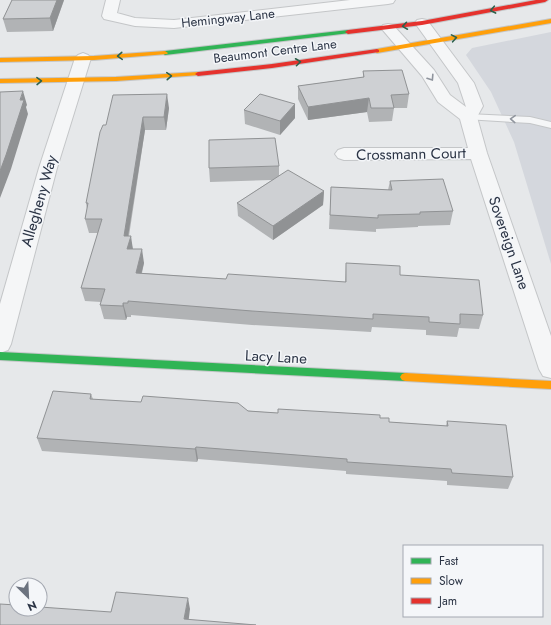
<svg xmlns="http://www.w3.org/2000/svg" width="551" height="625" viewBox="0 0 551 625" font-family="Jost,sans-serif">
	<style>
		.built { fill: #d4d7dd }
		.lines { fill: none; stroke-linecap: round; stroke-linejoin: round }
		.lane-casing { stroke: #c4c6c8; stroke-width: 2 }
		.street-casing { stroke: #c4c6c8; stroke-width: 2 }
		.fast-casing { stroke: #c4c6c8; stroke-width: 2 }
		.slow-casing { stroke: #c4c6c8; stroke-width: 2 }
		.jam-casing { stroke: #c4c6c8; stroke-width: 2 }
		.lane { fill: #f5f6f7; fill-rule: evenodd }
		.street { fill: #f5f6f7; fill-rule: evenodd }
		.fast { fill: #30b455; fill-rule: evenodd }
		.slow { fill: #ff9f0a; fill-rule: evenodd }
		.jam { fill: #e5322d; fill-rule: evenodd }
		.wall { fill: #b1b3b5 }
		.shaded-wall { fill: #909294 }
		.building { fill: #ced0d3; stroke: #909294 }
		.oneway { stroke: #2d614b }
		.oneway2 { stroke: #90959e }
		.labels { text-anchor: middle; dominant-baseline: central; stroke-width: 3; stroke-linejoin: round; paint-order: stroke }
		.far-street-label { font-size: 13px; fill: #2b3445; stroke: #f4f6f9 }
		.street-label { font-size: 15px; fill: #2b3445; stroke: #f4f6f9 }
	</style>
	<rect width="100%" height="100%" fill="#e6e8ea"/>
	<!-- built -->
	<polygon class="built" points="551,32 551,264 514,142 491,92 466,55 472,48"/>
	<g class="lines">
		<!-- lane casing -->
		<g class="lane-casing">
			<polygon id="lane" points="468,114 530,117 551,122 551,128 530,123 465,119 463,117 465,115"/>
		</g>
		<!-- street casing -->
		<g class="street-casing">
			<g id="street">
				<polygon points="106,0 120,0 117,13 135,18 174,20 350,0 395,0 393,3 388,4 174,28 135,26 104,19 102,16"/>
				<polygon points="422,19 427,20 474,83 483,106 477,117 487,153 551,336 551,378 543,376 539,369 471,159 344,160 338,158 335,154 338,150 344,148 468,148 460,119 438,102 422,76 381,28 383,25 388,24 393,25 434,70 450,95 466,107 458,83 415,23 417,20"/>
				<polygon points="83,53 88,55 91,58 57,168 11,344 8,350 0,353 0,304 39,168 75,58 78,55"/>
			</g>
		</g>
		<!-- fast casing -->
		<g class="fast-casing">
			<g id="fast">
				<polygon points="348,30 351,32 350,33 165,55 162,53 165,51"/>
				<polygon points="0,352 405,373 408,374 410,377 408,380 405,381 0,360"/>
			</g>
		</g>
		<!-- slow casing -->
		<g class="slow-casing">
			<g id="slow">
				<polygon points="551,19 551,23 377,53 374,51 377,49"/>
				<polygon points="165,51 168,53 167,54 94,60 0,62 0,58 94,56"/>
				<polygon points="198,72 200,73 200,75 116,81 0,83 0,79 116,77"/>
				<polygon points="405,373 551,381 551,389 405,381 402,380 400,377 402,374"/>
			</g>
		</g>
		<!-- jam casing -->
		<g class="jam-casing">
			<g id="jam">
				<polygon points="536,0 548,0 545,2 422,25 348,34 345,32 348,30 422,21"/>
				<polygon points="377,49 379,50 379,52 272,68 198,76 195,74 198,72 272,64"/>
			</g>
		</g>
		<!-- lane -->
		<use href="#lane" class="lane"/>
		<!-- street -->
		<use href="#street" class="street"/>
		<!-- fast -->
		<use href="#fast" class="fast"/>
		<!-- slow -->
		<use href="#slow" class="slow"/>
		<!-- jam -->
		<use href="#jam" class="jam"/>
	</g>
	<!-- wall -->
	<g class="wall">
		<polygon points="12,0 64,0 53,31 7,32 3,19"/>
		<polygon points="363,71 409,94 407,108 394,108 392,121 369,122 367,112 308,120 298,99 298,86 363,77"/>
		<polygon points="295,104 295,118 280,135 245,124 244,110"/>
		<polygon points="169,108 166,130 145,130 129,236 133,249 144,263 142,273 226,279 345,282 346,263 400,275 483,315 479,329 459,328 457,337 426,335 426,330 372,327 371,332 252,325 131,315 131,317 127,317 126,320 104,319 100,305 101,302 85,301 81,288 98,233 89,233 85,219 87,209 86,203 106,125"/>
		<polygon points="279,166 279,175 324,191 323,205 273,240 238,216 237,203 272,180 210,182 209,168"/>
		<polygon points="390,181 453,211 450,225 418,226 418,227 376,229 376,232 329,229 331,187 388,190"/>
		<polygon points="91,394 93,399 278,413 380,418 389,422 446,426 447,421 513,477 508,489 447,485 447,481 346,474 346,471 198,459 197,462 42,451 37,438"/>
	</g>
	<!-- shaded-wall -->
	<g class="shaded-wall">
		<polygon points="57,0 64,0 53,31 50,18"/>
		<polygon points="23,91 27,105 26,107 28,114 11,169 0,198 0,171"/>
		<polygon points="167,94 169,108 166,130 164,117"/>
		<polygon points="369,98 367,112 308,120 308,107"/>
		<polygon points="295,104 295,118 280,135 280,121"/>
		<polygon points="143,117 145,130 126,249 124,236"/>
		<polygon points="324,191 323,205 273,240 273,226"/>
		<polygon points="131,236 133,250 127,249"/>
		<polygon points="142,249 144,263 138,287 136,273"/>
		<polygon points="123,303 127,317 126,320 123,306"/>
		<polygon points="196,447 198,459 197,462 195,449"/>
		<polygon points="188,598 190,609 188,625 184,619"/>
	</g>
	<!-- building -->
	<g class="building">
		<polygon points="12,0 57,0 50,18 3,19"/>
		<polygon points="402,70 409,94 391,95 394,108 371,108 369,98 308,107 298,86 364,77 363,71"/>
		<polygon points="23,91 20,100 24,100 6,155 0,171 0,92"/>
		<polygon points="167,94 164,117 143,117 124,236 131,236 127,249 142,249 136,273 226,279 228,274 346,282 346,263 400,266 400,275 479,280 483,315 460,314 460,324 429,322 429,317 373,314 373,319 252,311 128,301 128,303 123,303 123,306 100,305 105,289 81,288 102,219 85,219 88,203 86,203 100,132 103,125 106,125 113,95"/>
		<polygon points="260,94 295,104 280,121 244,110"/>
		<polygon points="275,138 279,166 209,168 209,140"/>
		<polygon points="288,170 324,191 273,226 237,203"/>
		<polygon points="443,179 453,211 420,212 420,214 378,215 378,218 330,215 331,187 392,190 390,181"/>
		<polygon points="53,391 91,394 90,399 141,402 143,396 238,403 248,411 278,413 278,409 380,415 380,418 389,418 389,422 448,426 447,421 506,425 513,477 452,473 451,469 347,462 347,459 196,447 195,449 37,438"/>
		<polygon points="116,592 188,598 184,619 256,625 0,625 0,604 16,605 16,609 40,609 40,607 111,612"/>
	</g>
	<!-- one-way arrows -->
	<defs><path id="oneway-chevron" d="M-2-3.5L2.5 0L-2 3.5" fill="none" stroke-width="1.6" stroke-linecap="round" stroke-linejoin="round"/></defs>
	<g class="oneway">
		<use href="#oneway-chevron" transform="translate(493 10) rotate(169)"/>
		<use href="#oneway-chevron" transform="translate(405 26) rotate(172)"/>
		<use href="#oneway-chevron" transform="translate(454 38) rotate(-10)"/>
		<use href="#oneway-chevron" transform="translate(120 56) rotate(176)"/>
		<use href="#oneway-chevron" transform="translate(298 62) rotate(-7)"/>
		<use href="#oneway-chevron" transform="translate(169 76) rotate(-4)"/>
		<use href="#oneway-chevron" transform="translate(39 81) rotate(-1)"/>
	</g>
	<g class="oneway2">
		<use href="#oneway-chevron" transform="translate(431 78) rotate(57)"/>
		<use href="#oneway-chevron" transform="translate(513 119) rotate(-177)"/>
	</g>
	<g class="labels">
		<!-- far-street labels -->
		<g class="far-street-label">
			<text transform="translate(228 18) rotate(-6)">Hemingway Lane</text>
			<text transform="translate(275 51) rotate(-7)">Beaumont Centre Lane</text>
		</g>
		<!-- street labels -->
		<g class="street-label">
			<text transform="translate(411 154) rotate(-1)">Crossmann Court</text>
			<text transform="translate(39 201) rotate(-74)">Allegheny Way</text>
			<text transform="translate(509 243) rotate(71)">Sovereign Lane</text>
			<text transform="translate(276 357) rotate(3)">Lacy Lane</text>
		</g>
	</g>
	<!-- legend -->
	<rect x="403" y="545" width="140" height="72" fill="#f4f6f9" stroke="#a4a8b1"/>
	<rect x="411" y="558" width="20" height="6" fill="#30b455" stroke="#a4a8b1"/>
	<text x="439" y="565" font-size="12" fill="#2b3445">Fast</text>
	<rect x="411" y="578" width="20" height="6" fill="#ff9f0a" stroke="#a4a8b1"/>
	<text x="439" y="585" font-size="12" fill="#2b3445">Slow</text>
	<rect x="411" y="598" width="20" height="6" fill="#e5322d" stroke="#a4a8b1"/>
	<text x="439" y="605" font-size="12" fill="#2b3445">Jam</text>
	<!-- north arrow -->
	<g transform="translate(28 597) rotate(156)"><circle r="19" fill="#f4f6f9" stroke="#a4a8b1"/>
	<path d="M0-3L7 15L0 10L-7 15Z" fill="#6c737f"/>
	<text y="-6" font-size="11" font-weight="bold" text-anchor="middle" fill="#2b3445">N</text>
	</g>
</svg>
